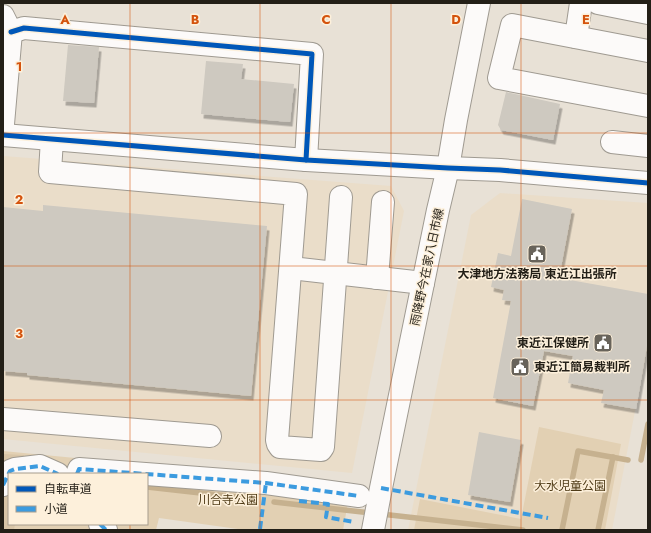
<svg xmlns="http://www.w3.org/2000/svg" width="651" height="533" viewBox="0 0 651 533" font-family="Jost,'Noto Sans JP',sans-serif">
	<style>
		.built { fill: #eaddc9 }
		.green { fill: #e2d0b3; fill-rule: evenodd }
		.forest { fill: #d8c5a7 }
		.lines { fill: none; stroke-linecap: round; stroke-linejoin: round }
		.stream { stroke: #c6b18f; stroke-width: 5.5 }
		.building { fill: #cec9c0; filter: url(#shadow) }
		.minor-casing { stroke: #9f9a91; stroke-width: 24 }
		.major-casing { stroke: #9f9a91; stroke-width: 24 }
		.minor { stroke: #fcfaf9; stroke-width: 22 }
		.major { stroke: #fcfaf9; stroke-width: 22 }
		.quiet { stroke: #3c9bdf; stroke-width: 4; stroke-dasharray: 8 4; stroke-linecap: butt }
		.cycleway-casing { stroke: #fdf0db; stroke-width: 8 }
		.cycleway { stroke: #0057b8; stroke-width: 5 }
		.grid { fill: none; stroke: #d4530d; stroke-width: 1; stroke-opacity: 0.55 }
		.labels { text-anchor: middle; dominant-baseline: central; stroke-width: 3; stroke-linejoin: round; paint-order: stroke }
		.street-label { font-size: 12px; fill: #231f17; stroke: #fdf0db }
		.poi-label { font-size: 12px; font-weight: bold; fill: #231f17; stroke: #fdf0db }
		.park-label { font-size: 12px; fill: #4f3b17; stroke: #fdf0db }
		.grid-label { font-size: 13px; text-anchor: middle; font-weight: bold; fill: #d4530d; stroke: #fdf0db; stroke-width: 3; stroke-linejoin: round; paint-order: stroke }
	</style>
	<defs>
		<filter id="shadow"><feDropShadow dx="2.5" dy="4.5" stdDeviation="0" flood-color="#0004"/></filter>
	</defs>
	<rect width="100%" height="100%" fill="#e8e1d6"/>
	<!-- built -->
	<g class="built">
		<polygon points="3,156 391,186 404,211 352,473 3,439"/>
		<polygon points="500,193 648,203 648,344 612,530 408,530 471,215"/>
	</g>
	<!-- green -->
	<g class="green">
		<polygon points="539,427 621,444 605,530 414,530 420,499 521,519"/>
		<path d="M3,451L261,476L351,486L343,530H245L159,518L156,530H3ZM9,474H147V524H9Z"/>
	</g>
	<!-- forest -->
	<polygon class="forest" points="3,454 24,455 21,474 9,474 9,524 15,524 14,530 3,530"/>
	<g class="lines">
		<!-- stream -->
		<g class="stream">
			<polyline points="641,460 648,424"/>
			<polyline points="147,487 254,499"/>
			<polyline points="274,502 371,513"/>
			<polyline points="381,514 523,530"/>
			<polyline points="562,530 578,451 628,460"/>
			<polyline points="598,530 613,457"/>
		</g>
	</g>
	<!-- building -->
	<g class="building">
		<polygon points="68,45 99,47 94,103 63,101"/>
		<polygon points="206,61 243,64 241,79 294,84 290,122 201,114"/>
		<polygon points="506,92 560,104 553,140 501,130 498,125"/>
		<polygon points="522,199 572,209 559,278 648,294 648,340 636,409 601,403 604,390 568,383 573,356 544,351 533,406 493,398 511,301 502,300 504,290 491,287 498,253 511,256"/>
		<polygon points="43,205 267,226 251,396 27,375 27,373 3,371 3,207 43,211"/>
		<polygon points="479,432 521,440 510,502 468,495"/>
	</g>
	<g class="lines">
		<!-- minor casing -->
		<g class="minor-casing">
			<g id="minor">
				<polyline points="598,3 648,13"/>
				<polyline points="3,16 11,32 3,124"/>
				<polyline points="11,32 24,28 312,54 306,160"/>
				<polyline points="576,37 581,3"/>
				<polyline points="648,51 512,25 499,78 648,106"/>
				<polyline points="3,135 306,160 448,168 500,170 648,183"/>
				<polyline points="52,139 50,172 296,194 277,440 278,444 280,447 321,450 323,447 341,197"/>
				<polyline points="612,142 648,146"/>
				<polyline points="291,268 423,283"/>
				<polyline points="377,278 383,202"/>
				<polyline points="3,419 210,436"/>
				<polyline points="77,474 79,469 266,483 359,496"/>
				<polyline points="3,485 10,471 15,469 40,466 58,474"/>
				<polyline points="100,524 106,530"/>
			</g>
		</g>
		<!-- major casing -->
		<g class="major-casing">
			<polyline id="major" points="373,530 381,488 438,210 448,168 456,120 479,3"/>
		</g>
		<!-- minor -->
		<use href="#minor" class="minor"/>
		<!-- major -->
		<use href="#major" class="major"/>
		<!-- quiet -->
		<g class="quiet">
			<polyline points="77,474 79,469 266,483 359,496"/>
			<polyline points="3,485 10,471 15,469 40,466 58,474"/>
			<polyline points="381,488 548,518"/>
			<polyline points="299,501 328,504 326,517 354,522"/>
			<polyline points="100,524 106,530"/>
			<polyline points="260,529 266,483"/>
		</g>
		<!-- cycleway casing -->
		<g class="cycleway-casing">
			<g id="cycleway">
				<polyline points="11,32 24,28 312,54 306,160"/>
				<polyline points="3,135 306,160 448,168 500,170 648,183"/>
			</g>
		</g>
		<!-- cycleway -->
		<use href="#cycleway" class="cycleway"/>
	</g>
	<!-- grid -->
	<path class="grid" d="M130,3V474M260,3V530M391,3V530M521,3V530M3,133H648M3,266H648M3,400H648M130,524V530"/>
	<!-- icons -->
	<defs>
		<g id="civic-square" transform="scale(1)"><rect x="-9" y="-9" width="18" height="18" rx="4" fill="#68635a" stroke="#fdf0db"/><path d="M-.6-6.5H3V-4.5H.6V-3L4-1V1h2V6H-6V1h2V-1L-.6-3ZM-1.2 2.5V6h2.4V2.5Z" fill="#fff"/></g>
	</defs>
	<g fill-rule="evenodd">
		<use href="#civic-square" x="537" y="254"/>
		<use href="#civic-square" x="603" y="343"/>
		<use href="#civic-square" x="520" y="367"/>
	</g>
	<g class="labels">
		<!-- street labels -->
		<g class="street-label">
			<text transform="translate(427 267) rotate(-78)">雨降野今在家八日市線</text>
		</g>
		<!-- poi labels -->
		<g class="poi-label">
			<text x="537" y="274">大津地方法務局 東近江出張所</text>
			<text x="589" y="343" text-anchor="end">東近江保健所</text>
			<text x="534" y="367" text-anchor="start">東近江簡易裁判所</text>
		</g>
		<!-- park labels -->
		<g class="park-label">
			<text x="570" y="486">大水児童公園</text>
			<text x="228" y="500">川合寺公園</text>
		</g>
	</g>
	<g class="grid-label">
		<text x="65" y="24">A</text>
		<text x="195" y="24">B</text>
		<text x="326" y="24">C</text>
		<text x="456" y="24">D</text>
		<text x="586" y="24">E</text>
		<text x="19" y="71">1</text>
		<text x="19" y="204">2</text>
		<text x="19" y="338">3</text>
	</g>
	<!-- border -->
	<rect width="651" height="533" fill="none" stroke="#231f17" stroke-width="8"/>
	<!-- legend -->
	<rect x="8" y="473" width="140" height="52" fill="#fdf0db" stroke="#a69c8d"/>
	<rect x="16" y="486" width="20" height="6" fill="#0057b8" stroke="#a69c8d"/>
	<text x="44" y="493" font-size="12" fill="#231f17">自転車道</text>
	<rect x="16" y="506" width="20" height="6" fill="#3c9bdf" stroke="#a69c8d"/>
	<text x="44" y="513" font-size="12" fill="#231f17">小道</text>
</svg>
